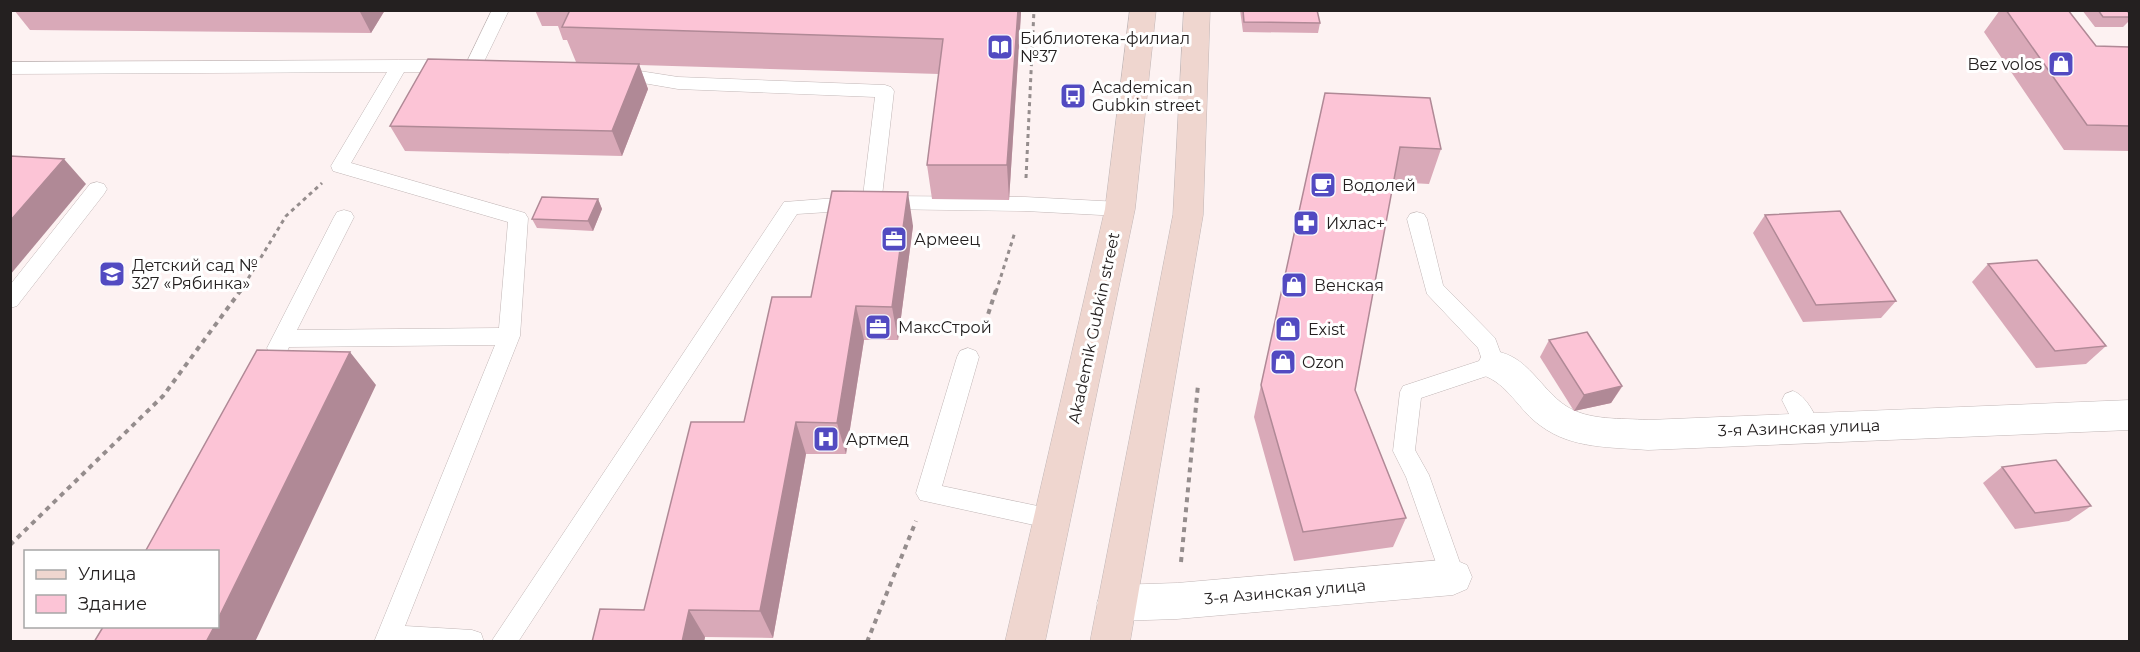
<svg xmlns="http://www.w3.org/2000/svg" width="2140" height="652" viewBox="0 0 2140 652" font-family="Montserrat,sans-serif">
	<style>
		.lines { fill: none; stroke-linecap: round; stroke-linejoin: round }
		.lane-casing { stroke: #c1b6b6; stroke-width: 1 }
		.street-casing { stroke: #c1b6b6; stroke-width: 1 }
		.secondary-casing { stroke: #c1b6b6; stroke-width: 1 }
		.path-far1 { stroke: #958d8d; stroke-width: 3; stroke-dasharray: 4 4; stroke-linecap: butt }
		.path { stroke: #958d8d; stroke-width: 4; stroke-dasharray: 5 5; stroke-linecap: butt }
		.lane { fill: #fff; fill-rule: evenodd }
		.street { fill: #fff; fill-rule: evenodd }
		.secondary { fill: #efd6cf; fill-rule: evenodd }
		.wall { fill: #d9a9b8 }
		.shaded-wall { fill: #b08996 }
		.building { fill: #fcc4d6; stroke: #b08996; stroke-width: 1.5 }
		.labels { text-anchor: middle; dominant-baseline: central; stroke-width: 6; stroke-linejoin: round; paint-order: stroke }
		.poi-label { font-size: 16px; fill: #242020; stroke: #fff; text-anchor: start }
		.street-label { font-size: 16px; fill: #242020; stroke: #fff }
	</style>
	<rect width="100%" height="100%" fill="#fdf2f2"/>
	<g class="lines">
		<!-- lane casing -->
		<g class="lane-casing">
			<g id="lane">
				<polygon points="492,10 509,10 480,70 468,70 465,66"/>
				<polygon points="399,60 451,60 457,62 460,66 457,70 451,72 404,72 351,163 525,213 528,218 520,336 405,626 472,630 481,633 484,642 374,642 495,345 289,347 286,354 278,357 270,354 267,348 334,217 337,212 344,210 351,212 354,217 297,330 499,328 508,222 333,171 331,166 387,72 10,74 10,62"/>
				<polygon points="614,67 678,77 885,85 891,87 894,91 882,196 1025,197 1120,202 1127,204 1130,209 1127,214 1120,216 1025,211 876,209 797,214 518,642 491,642 784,202 863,196 875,97 678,89 608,77 605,73 608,69"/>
				<polygon points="97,182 104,184 107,189 104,194 17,306 10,308 10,285 90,184"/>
				<polygon points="1417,212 1424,214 1427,219 1443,285 1495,338 1505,365 1502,371 1421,398 1415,450 1429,475 1465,577 1462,585 1453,588 1444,585 1441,577 1406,477 1393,451 1400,392 1403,386 1482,360 1478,348 1427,294 1407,219 1410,214"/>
				<polygon points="968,348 976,351 979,357 942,486 1052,509 1060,512 1064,519 1060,526 1052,529 920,500 916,493 957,357 960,351"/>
				<path d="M1793,391C1807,396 1815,415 1821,428L1818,435C1799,441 1790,415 1782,400L1785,394Z"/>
			</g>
		</g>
		<!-- street casing -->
		<g class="street-casing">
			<g id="street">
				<path d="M1494,351C1528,355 1540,389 1566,406C1589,421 1621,418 1648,420L2130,400V430L1648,450C1611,447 1572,449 1541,426C1519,411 1508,383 1482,375L1477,365L1482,355Z"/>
				<polygon points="1453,559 1467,565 1472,577 1467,589 1453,595 1177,619 1116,621 1102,616 1097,603 1102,590 1116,585 1177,583"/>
			</g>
		</g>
		<!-- secondary casing -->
		<g class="secondary-casing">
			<g id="secondary">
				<polygon points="1130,10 1156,10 1135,209 1045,642 1005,642 1105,209"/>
				<polygon points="1184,10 1210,10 1203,215 1130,642 1090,642 1173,215"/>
			</g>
		</g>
		<!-- path-far1 -->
		<g class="path-far1">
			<polyline points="1026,178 1034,10"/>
			<polyline points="240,292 286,216 322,183"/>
			<polyline points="996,292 1015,232"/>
		</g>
		<!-- path -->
		<g class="path">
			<polyline points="982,333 996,290"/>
			<polyline points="10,545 163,396 241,290"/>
			<polyline points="1181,562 1198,385"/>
			<polyline points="867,642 916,521"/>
		</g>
		<!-- lane -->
		<use href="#lane" class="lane"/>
		<!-- street -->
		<use href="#street" class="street"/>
		<!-- secondary -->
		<use href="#secondary" class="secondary"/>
	</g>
	<!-- wall -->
	<g class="wall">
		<polygon points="14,10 385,10 371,33 30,30"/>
		<polygon points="535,10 1021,10 1009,200 932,199 927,165 939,74 639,65 648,89 622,156 405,151 390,126 576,62 567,40 563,40 558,26 542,26"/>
		<polygon points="1240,10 1317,10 1320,23 1318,33 1243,32"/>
		<polygon points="2000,10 2068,10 2096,46 2129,47 2130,151 2064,150 1984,32"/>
		<polygon points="2082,10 2130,10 2130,23 2128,22 2123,27 2095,27"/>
		<polygon points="1325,93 1441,149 1429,184 1393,182 1355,390 1406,518 1393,547 1294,561 1254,417"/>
		<polygon points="598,199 602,209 593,231 537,228 532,219"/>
		<polygon points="1765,215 1896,301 1881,318 1803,322 1753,233"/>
		<polygon points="913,226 898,340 864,340 846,454 806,454 773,638 705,637 704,642 592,642 644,610 811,297"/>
		<polygon points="1988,264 2106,346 2086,364 2036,368 1972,282"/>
		<polygon points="1549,340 1622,387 1611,403 1574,411 1540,357"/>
		<polygon points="2002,467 2091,506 2069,521 2015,529 1983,483"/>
	</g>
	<!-- shaded-wall -->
	<g class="shaded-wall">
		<polygon points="359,10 385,10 371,33"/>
		<polygon points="1018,10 1021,10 1021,14 1009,200 1007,165"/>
		<polygon points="639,64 648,89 622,156 612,131"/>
		<polygon points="64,159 86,184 10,275 10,221"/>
		<polygon points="908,192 913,226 898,340 892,307"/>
		<polygon points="598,199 602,209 593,231 588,221"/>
		<polygon points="856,306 864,340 846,454 837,423"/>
		<polygon points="350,352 376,385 255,642 206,642 214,627 218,627 218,619"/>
		<polygon points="1622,386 1611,403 1574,411 1584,395"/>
		<polygon points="796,422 806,454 773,638 760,611"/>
		<polygon points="689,610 705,637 704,642 682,642"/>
	</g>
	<!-- building -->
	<g class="building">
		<polygon points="570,10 1018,10 1007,165 927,165 943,39 562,27"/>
		<polygon points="1243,10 1317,10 1320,23 1244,22"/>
		<polygon points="2006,10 2068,10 2096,46 2129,47 2130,126 2087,125"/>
		<polygon points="2098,10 2126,10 2130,14 2130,17 2103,17"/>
		<polygon points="428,59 639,64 612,131 390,126"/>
		<polygon points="1325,93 1430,98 1441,149 1400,147 1355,390 1406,518 1303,532 1261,385"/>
		<polygon points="10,156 64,159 10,221"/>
		<polygon points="832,191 908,192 892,307 856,306 837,423 796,422 760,611 689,610 682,642 592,642 600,609 644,610 691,422 744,422 772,297 811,297"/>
		<polygon points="542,197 598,199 588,221 532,219"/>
		<polygon points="1840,211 1896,301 1816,305 1765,215"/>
		<polygon points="2037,260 2106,346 2055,351 1988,264"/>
		<polygon points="1587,332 1622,386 1584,395 1549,340"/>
		<polygon points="257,350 350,352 218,619 218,552 145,552"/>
		<polygon points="2056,460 2091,506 2035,513 2002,467"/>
		<polygon points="103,627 214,627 206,642 94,642"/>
	</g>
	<!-- icons -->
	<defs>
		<g id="library-square" transform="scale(1.35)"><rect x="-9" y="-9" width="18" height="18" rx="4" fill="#524ac1" stroke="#fff"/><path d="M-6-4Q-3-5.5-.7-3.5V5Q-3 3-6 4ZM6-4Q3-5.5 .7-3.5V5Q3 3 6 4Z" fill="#fff"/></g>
		<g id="shop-square" transform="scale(1.35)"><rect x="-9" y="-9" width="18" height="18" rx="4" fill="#524ac1" stroke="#fff"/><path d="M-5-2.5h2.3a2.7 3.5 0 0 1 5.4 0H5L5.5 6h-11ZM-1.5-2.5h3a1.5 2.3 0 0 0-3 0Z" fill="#fff"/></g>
		<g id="bus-square" transform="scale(1.35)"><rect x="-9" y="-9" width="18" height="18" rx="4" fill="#524ac1" stroke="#fff"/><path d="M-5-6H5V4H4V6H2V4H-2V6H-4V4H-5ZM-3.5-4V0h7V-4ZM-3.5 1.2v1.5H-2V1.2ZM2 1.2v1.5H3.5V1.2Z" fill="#fff"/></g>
		<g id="cafe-square" transform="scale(1.35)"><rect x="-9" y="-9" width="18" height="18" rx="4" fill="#524ac1" stroke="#fff"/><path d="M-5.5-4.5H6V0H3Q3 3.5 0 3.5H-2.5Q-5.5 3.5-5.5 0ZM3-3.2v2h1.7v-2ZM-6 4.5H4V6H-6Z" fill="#fff"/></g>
		<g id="pharmacy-square" transform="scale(1.35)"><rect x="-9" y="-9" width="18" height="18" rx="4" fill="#524ac1" stroke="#fff"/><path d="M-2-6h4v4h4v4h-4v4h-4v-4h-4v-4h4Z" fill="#fff"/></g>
		<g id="office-square" transform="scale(1.35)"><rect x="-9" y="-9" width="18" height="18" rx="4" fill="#524ac1" stroke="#fff"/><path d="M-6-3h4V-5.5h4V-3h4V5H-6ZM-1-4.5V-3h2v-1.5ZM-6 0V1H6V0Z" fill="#fff"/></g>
		<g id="school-square" transform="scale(1.35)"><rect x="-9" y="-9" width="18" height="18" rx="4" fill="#524ac1" stroke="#fff"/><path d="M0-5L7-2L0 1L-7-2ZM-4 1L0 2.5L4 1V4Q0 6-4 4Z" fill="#fff"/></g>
		<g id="hospital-square" transform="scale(1.35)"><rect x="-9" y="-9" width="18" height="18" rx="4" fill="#524ac1" stroke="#fff"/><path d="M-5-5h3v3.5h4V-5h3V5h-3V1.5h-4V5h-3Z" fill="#fff"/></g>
	</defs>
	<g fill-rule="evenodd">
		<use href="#library-square" x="1000" y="47"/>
		<use href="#shop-square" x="2061" y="64"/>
		<use href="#bus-square" x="1073" y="96"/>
		<use href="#cafe-square" x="1323" y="185"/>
		<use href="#pharmacy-square" x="1306" y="223"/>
		<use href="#office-square" x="894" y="239"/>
		<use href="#school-square" x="112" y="274"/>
		<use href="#shop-square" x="1294" y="285"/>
		<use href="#office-square" x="878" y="327"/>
		<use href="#shop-square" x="1288" y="329"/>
		<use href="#shop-square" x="1283" y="362"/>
		<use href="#hospital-square" x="826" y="439"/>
	</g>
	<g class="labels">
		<!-- poi labels -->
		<g class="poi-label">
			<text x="1020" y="38">Библиотека-филиал<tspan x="1020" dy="18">№37</tspan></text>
			<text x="2042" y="64" text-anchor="end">Bez volos</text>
			<text x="1092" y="87">Academican<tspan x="1092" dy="18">Gubkin street</tspan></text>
			<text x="1342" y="185">Водолей</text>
			<text x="1326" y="223">Ихлас+</text>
			<text x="914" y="239">Армеец</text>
			<text x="132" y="265">Детский сад №<tspan x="132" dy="18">327 «Рябинка»</tspan></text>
			<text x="1314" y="285">Венская</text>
			<text x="898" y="327">МаксСтрой</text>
			<text x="1308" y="329">Exist</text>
			<text x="1302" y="362">Ozon</text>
			<text x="846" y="439">Артмед</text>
		</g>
		<!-- street labels -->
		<g class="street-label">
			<text transform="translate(1094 328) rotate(-78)">Akademik Gubkin street</text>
			<text transform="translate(1799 428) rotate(-2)">3-я Азинская улица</text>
			<text transform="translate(1285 592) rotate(-5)">3-я Азинская улица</text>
		</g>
	</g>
	<!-- border -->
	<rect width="2140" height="652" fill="none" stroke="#242020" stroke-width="24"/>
	<!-- legend -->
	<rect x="24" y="550" width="195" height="78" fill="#ffffff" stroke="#a7a6a6" stroke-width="1.5"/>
	<rect x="36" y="570" width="30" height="9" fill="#efd6cf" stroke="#a7a6a6" stroke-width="1.5"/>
	<text x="78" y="580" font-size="18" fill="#242020">Улица</text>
	<rect x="36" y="595" width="30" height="18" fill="#fcc4d6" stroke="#a7a6a6" stroke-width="1.5"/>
	<text x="78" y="610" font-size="18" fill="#242020">Здание</text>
</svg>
